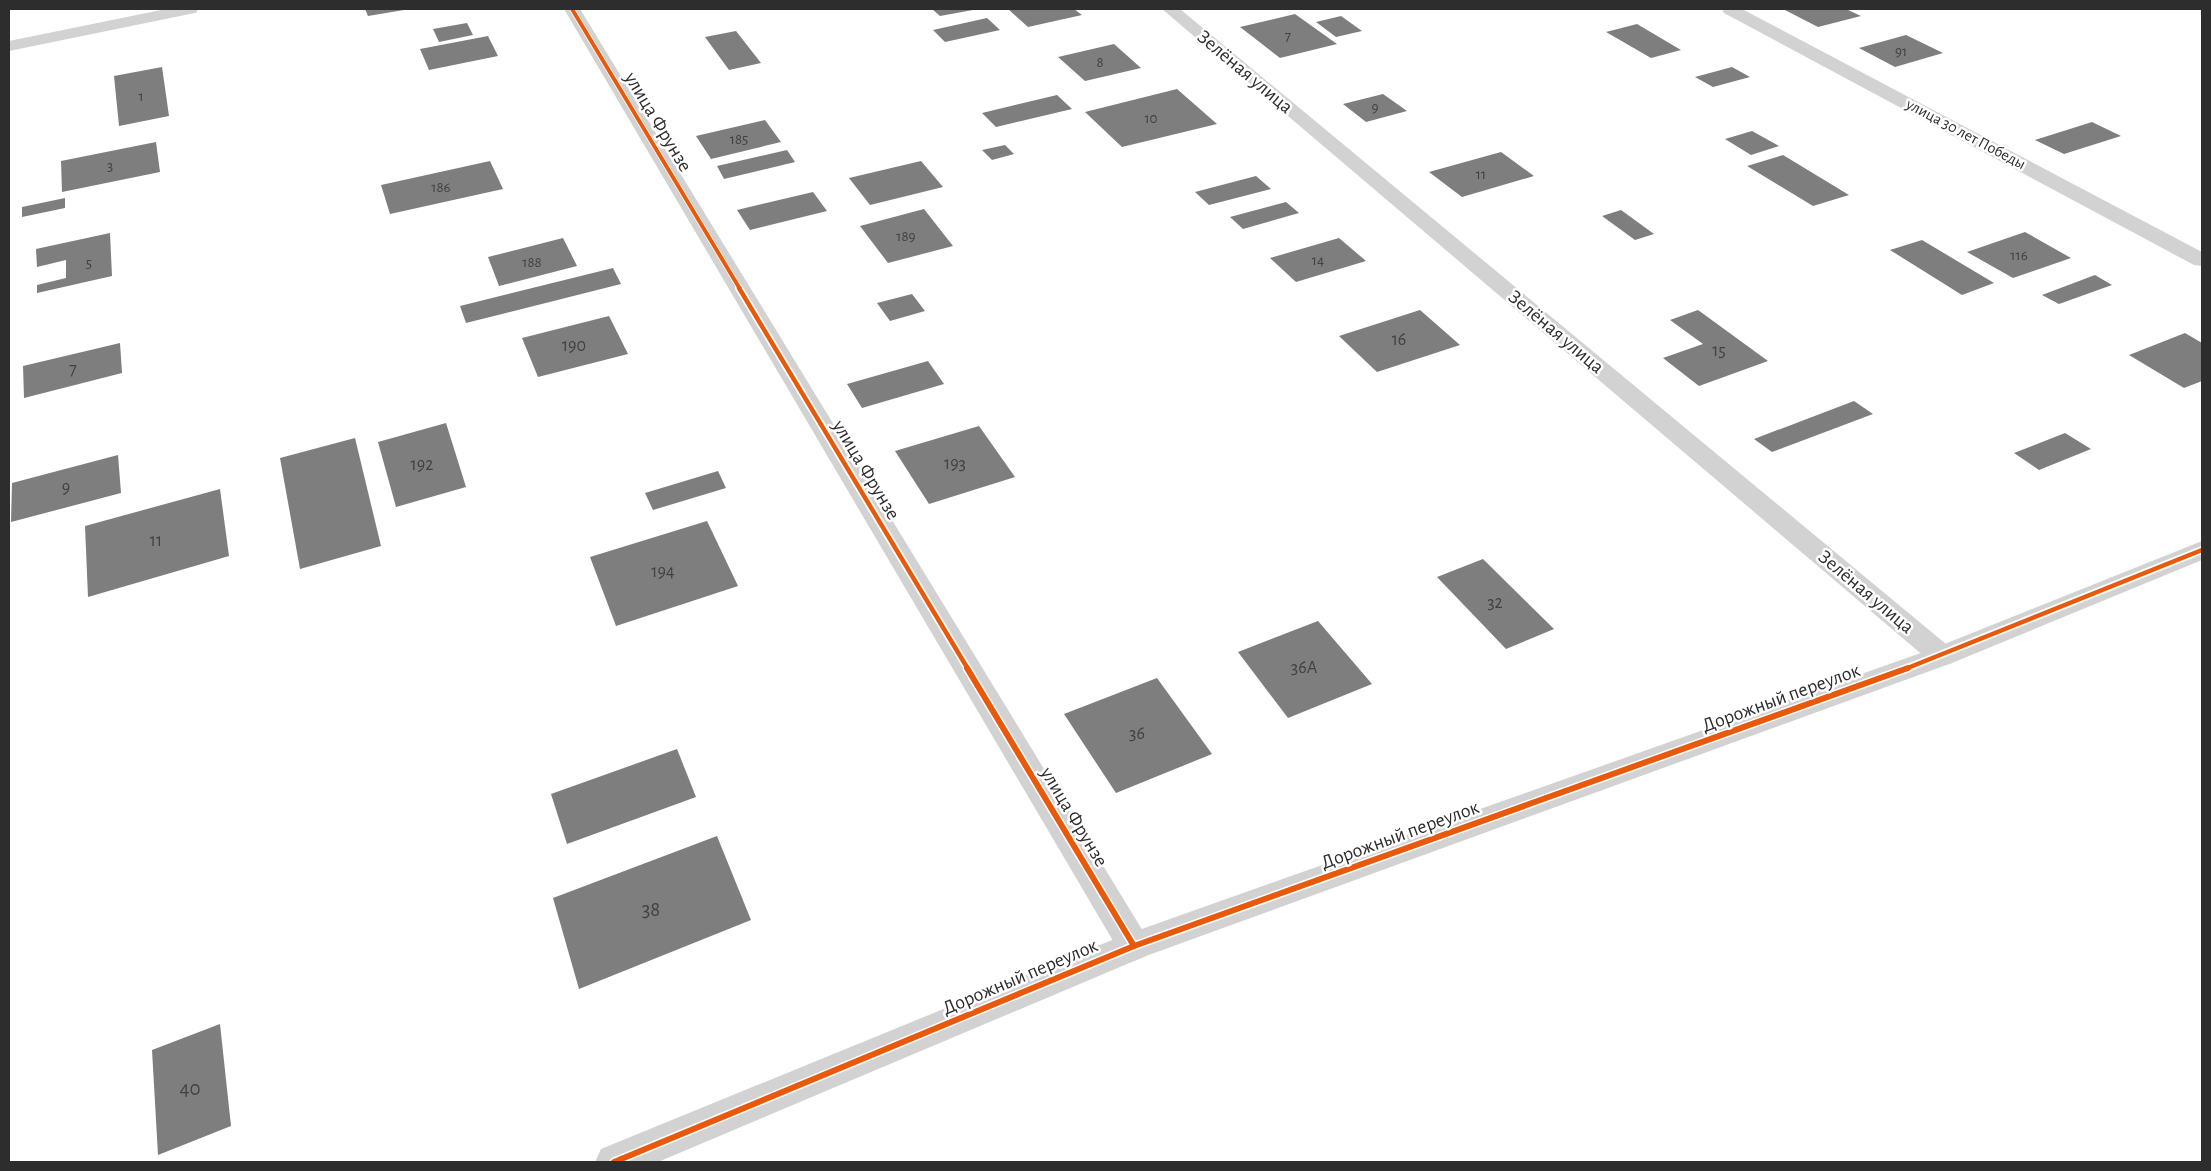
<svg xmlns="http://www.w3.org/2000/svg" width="2211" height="1171" viewBox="0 0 2211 1171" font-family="'Alegreya Sans',sans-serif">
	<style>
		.building { fill: #7e7e7e }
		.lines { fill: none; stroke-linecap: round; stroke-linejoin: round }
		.minor { fill: #d2d2d2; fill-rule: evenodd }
		.tertiary { fill: #d2d2d2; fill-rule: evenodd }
		.cycleway-far2-casing { stroke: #fff; stroke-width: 5.5 }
		.cycleway-far1-casing { stroke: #fff; stroke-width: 8 }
		.cycleway-casing { stroke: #fff; stroke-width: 9 }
		.cycleway-far2 { stroke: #e8590c; stroke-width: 4 }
		.cycleway-far1 { stroke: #e8590c; stroke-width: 4.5 }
		.cycleway { stroke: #e8590c; stroke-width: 6 }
		.labels { text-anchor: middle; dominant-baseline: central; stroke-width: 5; stroke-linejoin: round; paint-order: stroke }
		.far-number-label { font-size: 15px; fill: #414141 }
		.far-street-label { font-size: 16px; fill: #2d2d2d; stroke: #fff }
		.number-label { font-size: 18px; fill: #414141 }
		.street-label { font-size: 20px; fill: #2d2d2d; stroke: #fff }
		.near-number-label { font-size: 21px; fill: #414141 }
	</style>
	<rect width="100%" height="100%" fill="#fff"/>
	<!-- building -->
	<g class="building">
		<polygon points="365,9 404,9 404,10 368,16"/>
		<polygon points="932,9 973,9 973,10 940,16"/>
		<polygon points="1008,9 1074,9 1082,15 1028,27"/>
		<polygon points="1783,9 1846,9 1861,16 1818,27"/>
		<polygon points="1295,14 1337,44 1280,58 1240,27"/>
		<polygon points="1341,16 1362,31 1336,37 1316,22"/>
		<polygon points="987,18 1000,30 945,42 933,30"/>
		<polygon points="467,23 473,35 439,42 433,29"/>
		<polygon points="1637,24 1681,50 1651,58 1606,32"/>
		<polygon points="736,31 761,63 729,70 705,37"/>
		<polygon points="1906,35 1943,53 1895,67 1859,48"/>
		<polygon points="488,36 498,56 429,70 420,49"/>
		<polygon points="1114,44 1141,68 1085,81 1058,57"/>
		<polygon points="162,67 169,116 119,126 114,76"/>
		<polygon points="1732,67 1750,77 1713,87 1695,77"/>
		<polygon points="1177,89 1217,124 1122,147 1085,112"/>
		<polygon points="1383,94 1407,111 1366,122 1343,104"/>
		<polygon points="1057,95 1072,109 996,127 982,113"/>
		<polygon points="765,120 781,142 711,159 696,136"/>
		<polygon points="2092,122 2121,136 2064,154 2035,140"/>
		<polygon points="1752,131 1779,146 1751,155 1725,139"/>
		<polygon points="156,142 160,172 62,192 61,161"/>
		<polygon points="1005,145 1014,154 992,160 982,150"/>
		<polygon points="787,150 795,162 724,179 717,166"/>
		<polygon points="1501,152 1534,176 1462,197 1429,172"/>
		<polygon points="1783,155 1849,195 1813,206 1747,166"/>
		<polygon points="490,161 503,189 390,214 381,185"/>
		<polygon points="921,161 943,187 870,205 849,178"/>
		<polygon points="1256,176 1271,189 1209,205 1195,192"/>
		<polygon points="813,192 827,211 750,230 737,210"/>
		<polygon points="65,198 65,208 22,217 22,207"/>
		<polygon points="1286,202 1299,213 1243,229 1230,217"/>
		<polygon points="924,209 953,246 888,263 860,226"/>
		<polygon points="1621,210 1654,234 1635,240 1602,216"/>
		<polygon points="2025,232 2071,258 2013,278 1967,252"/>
		<polygon points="110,233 112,276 37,293 37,285 66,278 66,260 37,267 36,249"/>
		<polygon points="563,238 577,266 499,286 488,257"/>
		<polygon points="1339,238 1366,261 1296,282 1270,258"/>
		<polygon points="1922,240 1994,283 1962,295 1890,250"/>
		<polygon points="613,268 621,284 466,323 460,306"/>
		<polygon points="2095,275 2112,285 2059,304 2042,295"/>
		<polygon points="912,294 925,311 890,321 877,303"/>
		<polygon points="1420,310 1460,345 1377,372 1339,336"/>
		<polygon points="1698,310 1768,361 1699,386 1663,358 1703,344 1670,320"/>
		<polygon points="609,316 628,354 538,377 522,338"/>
		<polygon points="2185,333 2202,343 2202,381 2184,388 2129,355"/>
		<polygon points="120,343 122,373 24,398 23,366"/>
		<polygon points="928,361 944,384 862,408 847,384"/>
		<polygon points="1854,401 1873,414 1772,452 1754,439"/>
		<polygon points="446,423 466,487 396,507 378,442"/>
		<polygon points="979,426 1015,477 929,504 895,451"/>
		<polygon points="2065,433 2091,449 2039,470 2014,453"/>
		<polygon points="355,438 381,546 300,569 280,458"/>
		<polygon points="118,455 121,493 11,522 12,483"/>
		<polygon points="718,471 726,488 653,510 645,493"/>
		<polygon points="220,489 229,556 88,597 85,526"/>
		<polygon points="707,521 738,586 616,626 590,557"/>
		<polygon points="1483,559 1554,629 1506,649 1437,577"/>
		<polygon points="1318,621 1372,684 1288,718 1238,652"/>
		<polygon points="1157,678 1212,754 1116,793 1064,714"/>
		<polygon points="677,749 696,797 567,844 551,794"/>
		<polygon points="717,836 751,920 579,989 553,898"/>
		<polygon points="220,1024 231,1126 158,1155 152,1050"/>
	</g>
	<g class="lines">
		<!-- minor -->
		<g class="minor">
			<polygon points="564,9 580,9 1146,936 1151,946 1146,956 1134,961 1122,956"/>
			<polygon points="1162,9 1180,9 1952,649 1956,656 1952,663 1942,666 1932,663"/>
			<polygon points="1722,9 1742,9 2202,252 2202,266 2194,265 1724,13"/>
		</g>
		<!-- tertiary -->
		<g class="tertiary">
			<polygon points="166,9 198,9 196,13 190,14 9,51 9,41"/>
			<polygon points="2202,541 2202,560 1952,663 1146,956 658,1162 595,1162 601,1149 1122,936 1932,649"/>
		</g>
		<!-- cycleway-far2 casing -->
		<g class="cycleway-far2-casing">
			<polyline id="cycleway-far2" points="572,9 740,289"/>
		</g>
		<!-- cycleway-far1 casing -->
		<g class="cycleway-far1-casing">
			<g id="cycleway-far1">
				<polyline points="739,288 968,669"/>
				<polyline points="1905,669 2202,550"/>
			</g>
		</g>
		<!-- cycleway casing -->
		<g class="cycleway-casing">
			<g id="cycleway">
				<polyline points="967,668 1134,946"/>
				<polyline points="614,1162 1134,946 1908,668"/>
			</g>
		</g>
		<!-- cycleway-far2 -->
		<use href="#cycleway-far2" class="cycleway-far2"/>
		<!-- cycleway-far1 -->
		<use href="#cycleway-far1" class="cycleway-far1"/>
		<!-- cycleway -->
		<use href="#cycleway" class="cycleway"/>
	</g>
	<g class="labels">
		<!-- far-number labels -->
		<g class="far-number-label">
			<text x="1288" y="36">7</text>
			<text x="1901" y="51">91</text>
			<text x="1100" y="62">8</text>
			<text x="141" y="96">1</text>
			<text x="1375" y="107">9</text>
			<text x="1151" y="118">10</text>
			<text x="739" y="139">185</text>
			<text x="110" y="166">3</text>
			<text x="1481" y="174">11</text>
			<text x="441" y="187">186</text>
			<text x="906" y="236">189</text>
			<text x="2019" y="255">116</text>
			<text x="1318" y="260">14</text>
			<text x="532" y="262">188</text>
			<text x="89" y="263">5</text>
		</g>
		<!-- far-street labels -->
		<g class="far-street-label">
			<text transform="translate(1966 134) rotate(28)">улица 30 лет Победы</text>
		</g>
		<!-- number labels -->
		<g class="number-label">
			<text x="1399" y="340">16</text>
			<text x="574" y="346">190</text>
			<text x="1719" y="351">15</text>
			<text x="73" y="370">7</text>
			<text x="955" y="464">193</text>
			<text x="422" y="465">192</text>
			<text x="66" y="488">9</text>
			<text x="156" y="541">11</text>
			<text x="663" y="572">194</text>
			<text x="1495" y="603">32</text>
			<text x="1304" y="668">36А</text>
			<text x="1137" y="734">36</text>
		</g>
		<!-- street labels -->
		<g class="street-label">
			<text transform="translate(1245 72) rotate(40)">Зелёная улица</text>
			<text transform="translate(658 122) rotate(59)">улица Фрунзе</text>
			<text transform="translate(1556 332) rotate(40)">Зелёная улица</text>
			<text transform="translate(866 470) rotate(59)">улица Фрунзе</text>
			<text transform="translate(1866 592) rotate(40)">Зелёная улица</text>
			<text transform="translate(1781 698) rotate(-20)">Дорожный переулок</text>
			<text transform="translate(1074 817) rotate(59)">улица Фрунзе</text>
			<text transform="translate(1400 835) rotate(-20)">Дорожный переулок</text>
			<text transform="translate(1020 977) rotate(-23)">Дорожный переулок</text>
		</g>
		<!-- near-number labels -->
		<g class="near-number-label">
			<text x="651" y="909">38</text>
			<text x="190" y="1088">40</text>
		</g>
	</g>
	<!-- border -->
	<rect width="2211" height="1171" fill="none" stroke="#2d2d2d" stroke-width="20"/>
</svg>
